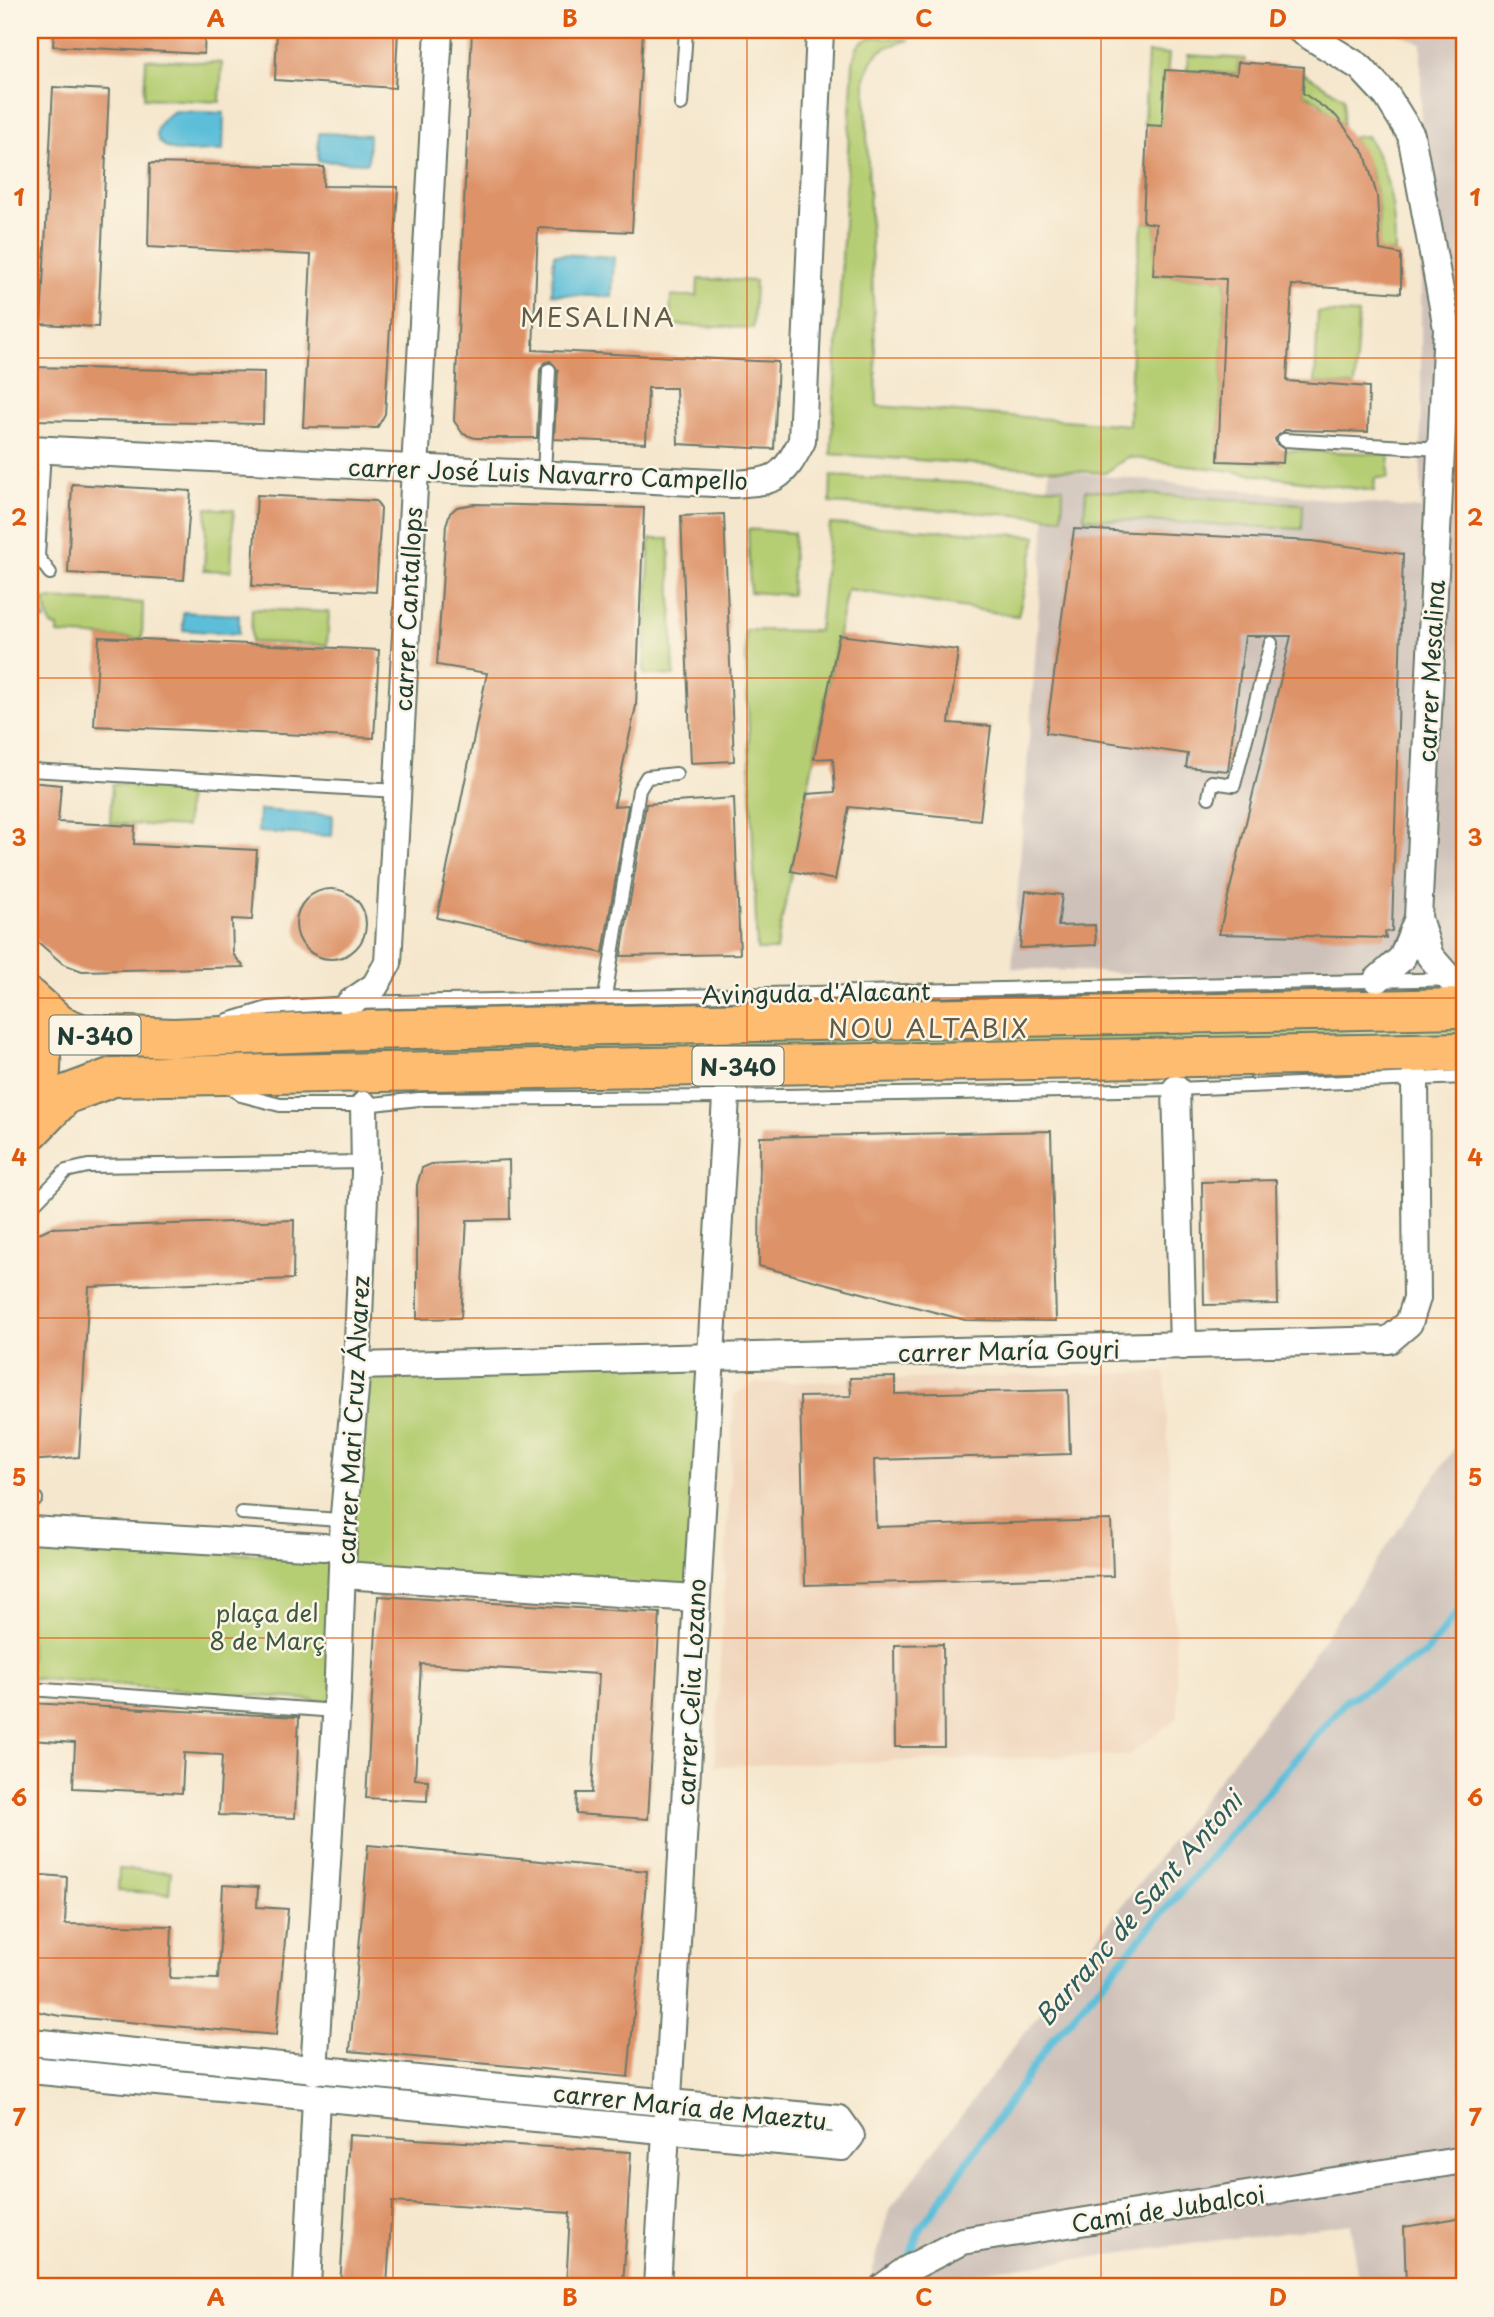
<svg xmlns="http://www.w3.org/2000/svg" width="1494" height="2317" viewBox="0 0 1494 2317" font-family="'Playpen Sans',sans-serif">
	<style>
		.built { fill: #f0d5bc }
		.industrial { fill: #cec1b9 }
		.green { fill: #b6ce73; stroke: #6a8654; stroke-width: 2 }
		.water { fill: #5bbed9; stroke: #3d7e86; stroke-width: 2 }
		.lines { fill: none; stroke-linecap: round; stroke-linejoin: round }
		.stream { stroke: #5bbed9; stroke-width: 8 }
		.building { fill: #dd9267 }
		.lane-casing { stroke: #6a786a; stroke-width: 16 }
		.street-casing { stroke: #6a786a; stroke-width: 30 }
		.highway-casing { stroke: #6a786a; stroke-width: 42 }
		.lane { stroke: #fff; stroke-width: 12 }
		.street { stroke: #fff; stroke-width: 26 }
		.highway { stroke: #fdbc70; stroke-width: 38 }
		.grid { fill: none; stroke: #de580e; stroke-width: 2; stroke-opacity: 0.55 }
		.labels { text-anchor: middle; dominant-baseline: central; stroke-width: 5; stroke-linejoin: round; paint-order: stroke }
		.shield { fill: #fcf5e5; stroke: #617469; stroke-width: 2 }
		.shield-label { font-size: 23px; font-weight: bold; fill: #1f3d34 }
		.street-label { font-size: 24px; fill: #1f3d34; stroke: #fcf5e5 }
		.park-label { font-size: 24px; fill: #3d5a41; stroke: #fcf5e5 }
		.neighbourhood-label { font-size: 26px; letter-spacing: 2px; fill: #625b46; stroke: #fcf5e5 }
		.water-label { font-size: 26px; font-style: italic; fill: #2e5d5d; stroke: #fcf5e5 }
		.neatline { fill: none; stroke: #de580e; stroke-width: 2.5 }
		.grid-label { font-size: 23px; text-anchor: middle; font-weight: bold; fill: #de580e }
	</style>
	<rect width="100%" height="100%" fill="#fcf5e5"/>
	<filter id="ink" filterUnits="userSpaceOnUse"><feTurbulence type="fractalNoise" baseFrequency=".0143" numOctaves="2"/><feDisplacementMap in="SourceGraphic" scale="14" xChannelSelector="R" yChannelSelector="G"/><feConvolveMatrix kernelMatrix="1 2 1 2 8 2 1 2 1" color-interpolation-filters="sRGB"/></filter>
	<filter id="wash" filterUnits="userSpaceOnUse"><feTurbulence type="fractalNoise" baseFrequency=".00686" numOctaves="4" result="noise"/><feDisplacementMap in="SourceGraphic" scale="28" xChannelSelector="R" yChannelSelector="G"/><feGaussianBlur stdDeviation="1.57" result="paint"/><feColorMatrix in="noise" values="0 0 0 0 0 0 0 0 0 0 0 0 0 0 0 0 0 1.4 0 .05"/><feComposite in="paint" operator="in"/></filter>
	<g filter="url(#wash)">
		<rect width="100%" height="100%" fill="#f5e7cd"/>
		<!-- built -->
		<polygon class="built" points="1165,1372 1178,1718 1129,1755 715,1766 734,1395 755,1383"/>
		<!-- industrial -->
		<g class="industrial">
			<polygon points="1389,30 1464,30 1464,989 1012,968 1049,470 1421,509 1421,43"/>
			<polygon points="1464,1434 1464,2287 1359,2287 1350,2223 868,2287 889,2210 1305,1666"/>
		</g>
		<!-- green -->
		<g class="green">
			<path d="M876,37L910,40C881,48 875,49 865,78L877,406L1129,425L1135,275L1143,222L1156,224L1154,275L1226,279L1218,461L1282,463L1284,450L1390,454L1388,478H1375L1374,491L1128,457L1105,473L831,454L853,63C856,46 858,40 876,37Z"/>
			<polygon points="1148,53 1169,54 1162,126 1144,125"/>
			<polygon points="1188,55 1245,59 1244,63 1238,63 1237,74 1187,71"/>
			<polygon points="146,59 222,63 220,102 144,98"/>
			<polygon points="1304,73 1344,98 1343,125 1319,102 1303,93"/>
			<path d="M1367,136C1390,173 1395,209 1395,253L1378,250C1381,209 1377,170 1352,137Z"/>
			<polygon points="698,279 755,281 753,328 670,325 671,296 697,296"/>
			<polygon points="1318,312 1358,314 1355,386 1315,383"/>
			<polygon points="831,476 1063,488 1062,518 830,503"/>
			<polygon points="1086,490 1303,504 1302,529 1084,518"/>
			<polygon points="207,508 234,510 231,571 204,570"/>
			<polygon points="830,524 1037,536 1018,616 847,589 776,950 757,950 745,630 819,631"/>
			<polygon points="748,529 794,533 791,595 750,592"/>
			<polygon points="650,539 669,539 674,676 644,674"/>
			<polygon points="43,599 143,603 142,639 58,634 58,627 51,626"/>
			<polygon points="252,609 329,612 327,645 251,642"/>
			<polygon points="112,784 188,789 186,827 110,823"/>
			<polygon points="1464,1020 1464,1037 118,1066 118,1049"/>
			<polygon points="710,1357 695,1598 343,1575 337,1702 30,1678 30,1545 342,1558 357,1366"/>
			<polygon points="119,1869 171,1872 169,1894 118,1891"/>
		</g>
		<!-- water -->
		<g class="water">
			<path d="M175,111L224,113L223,151C208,150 186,154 173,150C147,141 156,120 175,111Z"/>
			<polygon points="319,133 369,135 368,163 318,161"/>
			<polygon points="554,254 614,257 612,297 552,294"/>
			<polygon points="35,583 45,620 30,620 30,584"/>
			<polygon points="183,612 239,615 239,634 183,630"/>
			<polygon points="259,810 333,815 332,836 258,832"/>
		</g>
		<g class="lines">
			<!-- stream -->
			<polyline class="stream" points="909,2260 919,2231 1050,2043 1346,1701 1425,1654 1464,1604"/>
		</g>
		<g id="blocks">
			<!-- building -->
			<g class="building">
				<polygon points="54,30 205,30 204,54 53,46"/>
				<polygon points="277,30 398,30 395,88 275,80"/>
				<polygon points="472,30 643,30 632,232 538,228 533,350 778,362 774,449 678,444 676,388 648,388 646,443 554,439 558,370 550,361 544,363 540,370 537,438 475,438 463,434 454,421"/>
				<polygon points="1238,62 1304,67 1303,93 1336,116 1365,154 1377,196 1380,250 1401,254 1401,293 1292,285 1287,381 1369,387 1368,432 1285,430 1275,439 1277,444 1284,449 1283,463 1218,461 1226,279 1153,275 1156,224 1143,222 1147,125 1162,126 1165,70 1237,74"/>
				<polygon points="53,87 109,90 98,327 41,324"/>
				<polygon points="150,163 324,167 323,186 398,187 385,414 377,428 303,427 311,255 148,247"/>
				<polygon points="30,367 264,372 263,424 30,420"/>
				<polygon points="72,484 191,491 184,580 68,573"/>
				<polygon points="257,495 376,501 381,509 376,592 252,586"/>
				<polygon points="474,504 644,508 636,706 614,806 628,805 603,953 437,918 487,673 437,665 446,525 450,513 457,507"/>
				<polygon points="724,514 734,761 691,763 681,516"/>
				<polygon points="1074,529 1312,541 1403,554 1392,931 1385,932 1386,938 1219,934 1291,636 1245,636 1228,771 1186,767 1188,754 1046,733"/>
				<polygon points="839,635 958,650 949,723 991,726 980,820 849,807 835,880 791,871 807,794 835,792 833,758 814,759"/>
				<polygon points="99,637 379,650 374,738 94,726"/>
				<polygon points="30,782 61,785 58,822 135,826 134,844 257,850 252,920 232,919 233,954 244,967 82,971 63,964 30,935"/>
				<polygon points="734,798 740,954 621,956 646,804"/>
				<circle cx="331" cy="924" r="35"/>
				<polygon points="1026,891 1062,895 1058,926 1095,925 1096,945 1020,948"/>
				<polygon points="1051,1131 1056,1321 965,1320 759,1266 760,1137"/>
				<polygon points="509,1160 510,1219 467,1220 461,1318 417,1319 417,1185 422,1168 431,1164"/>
				<polygon points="1276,1180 1278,1304 1204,1305 1202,1182"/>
				<polygon points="294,1220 293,1279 89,1287 79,1457 30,1461 30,1237 50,1228"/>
				<polygon points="895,1377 895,1394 1068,1390 1070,1454 874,1460 876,1527 1111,1520 1113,1576 805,1585 800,1397 851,1396 850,1378"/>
				<polygon points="378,1596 660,1613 648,1819 576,1814 577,1793 592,1793 599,1674 421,1664 415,1779 428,1780 427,1801 366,1798"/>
				<polygon points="943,1644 944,1747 895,1747 894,1645"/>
				<polygon points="30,1703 299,1717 295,1818 219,1815 222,1755 184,1753 182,1793 73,1788 75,1743 30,1740"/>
				<polygon points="368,1845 647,1871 628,2077 350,2051"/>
				<polygon points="30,1874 67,1877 65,1924 172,1926 170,1978 218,1979 223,1885 258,1887 257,1907 288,1909 276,2035 60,2016 30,2010"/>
				<polygon points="349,2135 631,2152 623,2287 566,2287 570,2213 392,2202 387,2287 340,2287"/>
				<polygon points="1464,2217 1464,2287 1406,2287 1404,2227"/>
			</g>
		</g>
	</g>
	<g filter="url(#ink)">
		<use href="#blocks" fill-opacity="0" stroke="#6a786a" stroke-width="2"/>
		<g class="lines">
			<!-- lane casing -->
			<g class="lane-casing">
				<g id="lane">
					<polyline points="681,104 686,30"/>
					<polyline points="1284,440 1441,449"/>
					<polyline points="44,449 38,557 50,573"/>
					<polyline points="544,475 549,370"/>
					<polyline points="30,770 397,791"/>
					<polyline points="1209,797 1212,782 1234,785 1271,643"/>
					<polyline points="605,997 639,790 647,777 676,774"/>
					<polyline points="228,1020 268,1008 350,1003 1464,979"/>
					<polyline points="227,1084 241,1095 280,1105 364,1105 419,1099 726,1097 1176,1089 1464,1077"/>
					<polyline points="30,1208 66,1171 88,1166 366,1162"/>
					<polyline points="30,1499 36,1499"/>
					<polyline points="242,1513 339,1520 344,1515"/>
					<polyline points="30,1689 336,1711"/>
				</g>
			</g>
			<!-- street casing -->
			<g class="street-casing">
				<g id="street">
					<polyline points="1300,30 1360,67 1387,96 1411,135 1447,328 1418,918 1402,958 1377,980"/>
					<path d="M30,449L734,484C776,481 782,480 802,441L820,30"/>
					<polyline points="1418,918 1430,956 1450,979"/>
					<polyline points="350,1003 375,986 388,963 439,30"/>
					<polyline points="1176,1089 1183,1346"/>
					<polyline points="357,1366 1389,1340 1409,1323 1417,1298 1415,1078"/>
					<polyline points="30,1530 324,1547"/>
					<polyline points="343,1575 695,1598"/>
					<polyline points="30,2042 839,2119 851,2136 842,2147 30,2070"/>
					<polyline points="314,2071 337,1702 344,1515 357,1366 365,1172 364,1105"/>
					<polyline points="307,2287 316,2098"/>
					<polyline points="657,2287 726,1097"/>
					<polyline points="883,2287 906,2270 962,2241 1464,2160"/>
				</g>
			</g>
			<!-- highway casing -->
			<g class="highway-casing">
				<g id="highway">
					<polyline points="30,998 60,1025 83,1034 173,1038 366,1030 1464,1008"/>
					<path d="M30,1006C43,1052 47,1070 30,1116"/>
					<polyline points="30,1131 65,1095 113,1077 1464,1052"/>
				</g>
			</g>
			<!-- lane -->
			<use href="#lane" class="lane"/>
			<!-- street -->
			<use href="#street" class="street"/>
			<!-- highway -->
			<use href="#highway" class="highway"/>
		</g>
	</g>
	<!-- grid -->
	<path class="grid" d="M393,30V2287M747,30V2287M1101,30V2287M30,358H1464M30,678H1464M30,998H1464M30,1318H1464M30,1638H1464M30,1958H1464"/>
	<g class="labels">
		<!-- shield labels -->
		<g class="shield">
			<rect x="49.5" y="1015.5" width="91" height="39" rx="5"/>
			<rect x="692.5" y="1046.5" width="91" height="39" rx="5"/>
		</g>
		<g class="shield-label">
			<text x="95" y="1035">N-340</text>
			<text x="738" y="1066">N-340</text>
		</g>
		<!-- street labels -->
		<g class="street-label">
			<text transform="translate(548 473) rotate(2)">carrer José Luis Navarro Campello</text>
			<text transform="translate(407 609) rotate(-87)">carrer Cantallops</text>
			<text transform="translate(1430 671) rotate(-87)">carrer Mesalina</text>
			<text transform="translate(816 992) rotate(-1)">Avinguda d'Alacant</text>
			<text transform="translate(1009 1350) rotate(-1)">carrer María Goyri</text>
			<text transform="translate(352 1420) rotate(-87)">carrer Mari Cruz Álvarez</text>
			<text transform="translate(690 1692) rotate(-87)">carrer Celia Lozano</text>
			<text transform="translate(690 2106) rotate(6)">carrer María de Maeztu</text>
			<text transform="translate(1168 2208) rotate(-9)">Camí de Jubalcoi</text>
		</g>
		<!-- park labels -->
		<g class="park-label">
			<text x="267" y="1612">plaça del<tspan x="267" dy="28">8 de Març</tspan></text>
		</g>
		<!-- neighbourhood labels -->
		<g class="neighbourhood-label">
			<text x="598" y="316">MESALINA</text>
			<text x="929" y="1027">NOU ALTABIX</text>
		</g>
		<!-- water labels -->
		<g class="water-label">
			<text transform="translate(1138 1908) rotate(-49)">Barranc de Sant Antoni</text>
		</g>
	</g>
	<!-- margin -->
	<rect width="1494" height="2317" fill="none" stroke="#fcf5e5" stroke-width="77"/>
	<rect x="38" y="38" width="1418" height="2240" class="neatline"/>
	<g class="grid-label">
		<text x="216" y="27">A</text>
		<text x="570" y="27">B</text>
		<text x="924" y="27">C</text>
		<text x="1278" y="27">D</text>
		<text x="19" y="206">1</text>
		<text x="1475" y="206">1</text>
		<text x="19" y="526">2</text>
		<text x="1475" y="526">2</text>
		<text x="19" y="846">3</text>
		<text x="1475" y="846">3</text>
		<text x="19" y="1166">4</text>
		<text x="1475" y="1166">4</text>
		<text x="19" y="1486">5</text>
		<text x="1475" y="1486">5</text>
		<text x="19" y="1806">6</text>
		<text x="1475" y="1806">6</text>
		<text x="19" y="2126">7</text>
		<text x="1475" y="2126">7</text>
		<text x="216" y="2306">A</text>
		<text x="570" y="2306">B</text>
		<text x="924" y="2306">C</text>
		<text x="1278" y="2306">D</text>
	</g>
</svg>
